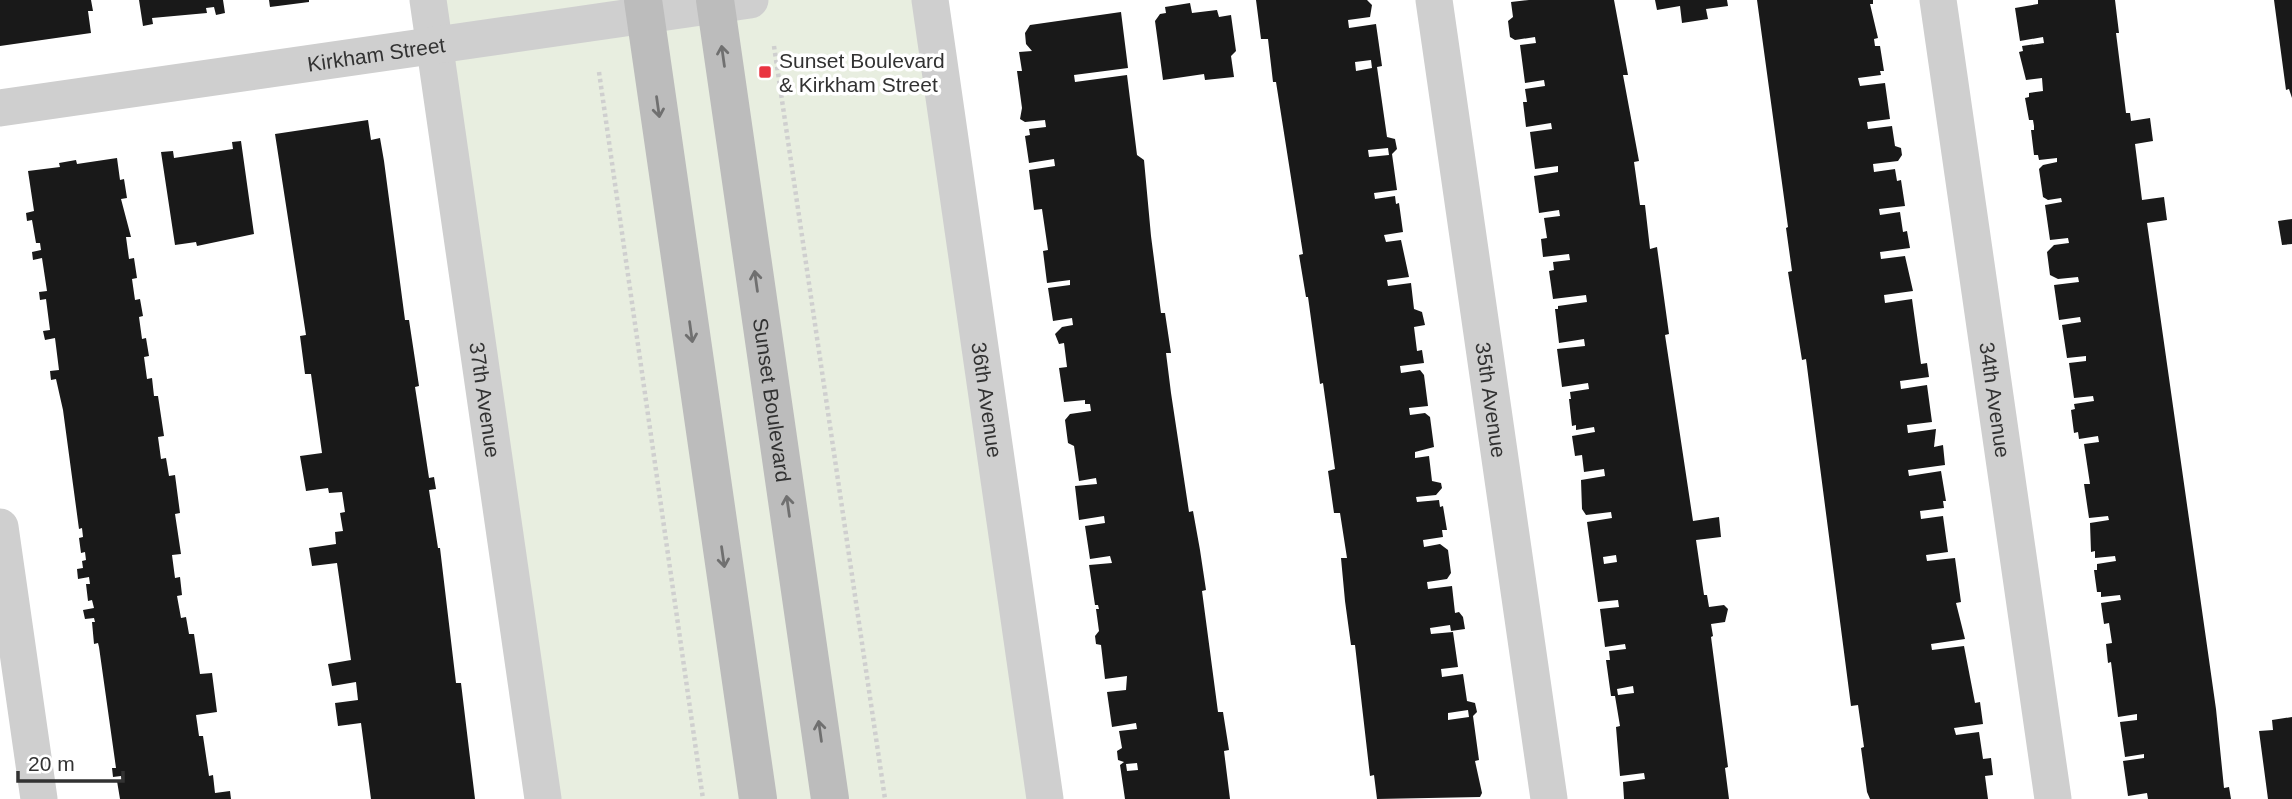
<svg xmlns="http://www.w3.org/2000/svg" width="2292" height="799" viewBox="0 0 2292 799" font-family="Arial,sans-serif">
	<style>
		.green { fill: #e8eee0 }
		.building { fill: #191919; fill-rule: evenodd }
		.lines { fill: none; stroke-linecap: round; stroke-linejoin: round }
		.path { stroke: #cfcfcf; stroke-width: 4.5; stroke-dasharray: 3.5 3.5; stroke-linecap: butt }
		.street { stroke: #cfcfcf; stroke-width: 37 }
		.secondary { stroke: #bcbcbc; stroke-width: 38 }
		.oneway { stroke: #707070 }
		.poi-dot { fill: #e93441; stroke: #fff; stroke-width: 2.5 }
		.labels { text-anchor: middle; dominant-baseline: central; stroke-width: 7; stroke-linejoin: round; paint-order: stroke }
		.street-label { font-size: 21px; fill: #323232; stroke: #fff }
		.poi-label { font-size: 21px; fill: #323232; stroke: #fff; text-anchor: start }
	</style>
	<rect width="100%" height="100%" fill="#fff"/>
	<!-- green -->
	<polygon class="green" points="428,0 930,0 1045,799 543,799"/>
	<!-- building -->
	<g class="building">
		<polygon points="0,0 91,0 93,11 88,11 91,33 0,46"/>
		<polygon points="139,0 223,0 225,13 216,15 214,7 206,8 207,13 152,18 153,24 143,26"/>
		<polygon points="269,0 309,0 309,2 270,7"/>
		<path d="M1256,0H1367L1372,5L1370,17L1348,20L1349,28L1376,24L1382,66L1377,67L1387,137L1395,139L1397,149L1392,154L1397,190L1374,193L1375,199L1395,196L1396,204L1399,203L1403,232L1384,235L1386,242L1401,240L1409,277L1387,280L1388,286L1411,283L1414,309L1422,312L1425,325L1414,327L1417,351L1422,350L1424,363L1400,366L1401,373L1420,370L1424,375L1428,406L1409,408L1410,415L1425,413L1430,417L1434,447L1415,452V458L1429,456L1432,481L1441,483L1442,488L1436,495L1416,497L1417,502L1439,500L1440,507L1443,506L1447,530H1442L1443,537L1423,540L1424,547L1440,544L1448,550L1451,573L1447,579L1427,582L1428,589L1452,586L1455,613L1459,612L1463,617L1465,629L1451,631L1450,625L1430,628L1431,634L1453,632L1458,667L1441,669L1442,677L1463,674L1467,701L1475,703L1477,712L1473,716L1479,760L1475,761L1482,793L1480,797L1377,799L1374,775L1370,776L1355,645H1351L1345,601L1341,558H1347L1340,513H1334L1328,471L1335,469L1323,383L1320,384L1308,297H1306L1299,255L1303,254L1276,82H1273L1268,39H1261ZM1371,60L1372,68L1356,71L1355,62ZM1388,148L1389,155L1369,157L1368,150ZM1468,710L1469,717L1448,720V713Z"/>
		<path d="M1529,0H1614L1628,75H1623L1639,161L1634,162L1640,205H1645L1650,249L1657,247L1669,334L1665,335L1693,521L1719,517L1721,537L1696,540L1704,595H1707L1709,607L1724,605L1728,609L1725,622L1711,624L1713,636L1711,637L1728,767L1725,768L1729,799H1624L1623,782L1645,779L1644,773L1620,776L1616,727L1620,726L1615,696H1611L1606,660H1610L1609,651L1626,649L1625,644L1605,647L1600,609L1619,607L1618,600L1598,602L1587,522L1612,518L1611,512L1586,515L1582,509L1581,480L1605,476L1604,469L1584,472L1582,455L1575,456L1572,436L1595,432L1594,427L1576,430V425L1572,426L1569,399H1571L1570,392L1589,389L1588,383L1562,387L1557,349L1585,346L1584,339L1559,343L1555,309H1558V306L1587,302L1586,295L1553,299L1549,271L1554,270L1553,262L1570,260L1569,254L1543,257L1541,239L1547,238L1544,218L1560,216L1559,210L1539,213L1534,176L1558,172V166L1535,169L1530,132L1552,129L1551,123L1526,127L1523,102H1527L1525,89L1545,86L1544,80L1525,83L1520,45L1536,43L1535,37L1515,40L1510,37L1508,21L1513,17L1511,2ZM1616,555L1617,562L1604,564L1603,557ZM1633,686L1634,693L1618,695L1617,689Z"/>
		<polygon points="1655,0 1727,0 1728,6 1706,9 1708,19 1682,23 1680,6 1657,10"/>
		<polygon points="1757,0 1873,0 1873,4 1870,4 1878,38 1874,39 1875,46 1880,46 1884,71 1880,71 1881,75 1858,78 1860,86 1885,83 1890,119 1867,122 1868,129 1892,126 1895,146 1901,148 1902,155 1898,161 1873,164 1874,172 1895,169 1897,181 1901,180 1905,206 1879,209 1880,215 1900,212 1903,232 1907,231 1910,248 1880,252 1881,259 1905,256 1913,291 1884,295 1885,303 1912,299 1921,364 1927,363 1929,377 1900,381 1901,389 1927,385 1932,422 1907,425 1908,433 1936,429 1934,447 1943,445 1945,465 1908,470 1909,476 1941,471 1946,501 1943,501 1944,508 1920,511 1921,519 1943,516 1948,552 1926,555 1927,561 1955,558 1961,602 1956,603 1965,639 1931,644 1932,650 1964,646 1975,703 1980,702 1983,724 1954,728 1956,735 1979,732 1983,759 1991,758 1993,775 1985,776 1988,799 1870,799 1867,792 1861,748 1864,747 1858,705 1851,706 1806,359 1802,360 1788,272 1792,271 1786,228 1788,227"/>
		<polygon points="2038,0 2115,0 2119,33 2116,33 2126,113 2130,113 2131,121 2150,118 2153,141 2135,144 2142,200 2164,197 2167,220 2147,223 2216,709 2224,788 2229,787 2231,799 2148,799 2147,793 2128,796 2123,761 2144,758 2144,754 2125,757 2120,722 2137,720 2137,714 2118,717 2111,662 2108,663 2106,644 2112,643 2109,623 2104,624 2101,603 2121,600 2120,595 2101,597 2101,592 2097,592 2094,570 2097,570 2097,564 2116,561 2115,556 2095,558 2095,551 2091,552 2090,523 2109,520 2108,516 2089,518 2084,484 2090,484 2084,444 2099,442 2098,436 2079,439 2078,432 2074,433 2071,410 2075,409 2074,404 2094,401 2093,396 2074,398 2069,363 2086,361 2086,356 2067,358 2062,325 2081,322 2080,317 2059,320 2054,285 2079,282 2078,277 2058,279 2050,275 2047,252 2054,245 2069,243 2068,238 2050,240 2045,205 2062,202 2061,198 2048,200 2043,197 2039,169 2043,165 2057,162 2057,158 2039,160 2038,155 2034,155 2031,130 2034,130 2034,126 2033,120 2029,120 2025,98 2029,97 2029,93 2043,91 2042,78 2026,80 2019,52 2023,51 2022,46 2044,43 2043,37 2020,41 2015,8 2038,4"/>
		<polygon points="2274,0 2292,0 2292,98 2289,89 2286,90"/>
		<polygon points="1190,3 1192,13 1217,10 1219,17 1231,15 1236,51 1231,56 1234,77 1205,80 1204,74 1163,80 1155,21 1160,14 1166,13 1165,7"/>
		<path d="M1121,12L1128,68L1074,75L1075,82L1127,75L1137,155L1144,160L1151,236L1161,313H1165L1171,353H1166L1171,393L1189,512L1193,511L1200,550L1206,590L1202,591L1218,712H1223L1229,750L1224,751L1230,799H1125L1120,765L1124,762L1118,760L1117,751L1122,748L1119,731L1137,729L1136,723L1112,727L1107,692L1126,690L1127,676L1105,679L1101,645L1096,644L1095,636L1099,631L1096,609H1099L1098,605H1095L1089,565L1112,563L1110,556L1090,559L1085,526L1105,523L1104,516L1079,520L1075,486L1097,484L1096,478L1079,481L1074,446L1068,443L1065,420L1070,414L1091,411L1090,404H1085V400L1064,402L1059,368L1067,367L1064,343L1059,344L1055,334L1062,327L1073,325L1072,318L1053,321L1048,288L1070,285V280L1047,283L1043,251L1048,250L1042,209L1034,210L1029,170L1055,166L1054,159L1029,163L1025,136L1030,135L1029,129L1046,127L1045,120L1025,122L1020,119L1022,108L1017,71H1022L1019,52L1032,51L1026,44L1025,33L1030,25ZM1137,763L1138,770L1127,771L1126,764Z"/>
		<polygon points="368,120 371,140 380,138 384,161 405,320 409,320 419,386 415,387 429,478 434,477 436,489 429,490 438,548 440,548 456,683 461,683 475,799 371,799 361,723 338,726 335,703 358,700 356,682 332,686 328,664 351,660 337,563 312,566 309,548 336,544 335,532 343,531 340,513 345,512 342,492 329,493 328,488 306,491 300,456 322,453 311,374 305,374 300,336 306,335 275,134"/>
		<polygon points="241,141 254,234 197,246 196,242 175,245 161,152 173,151 174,158 233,149 232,142"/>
		<polygon points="117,158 120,180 124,179 127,198 121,199 131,237 126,237 129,259 134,258 137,278 132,279 135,300 140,299 143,316 139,317 142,339 146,338 149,356 144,357 147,379 152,378 154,396 158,396 164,436 158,437 161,459 166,458 169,476 175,475 180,513 175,514 181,554 172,555 175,578 180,577 182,595 177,596 181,618 186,617 189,634 194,634 200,674 212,673 217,712 196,715 199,736 203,736 209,776 213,775 215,793 230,791 231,799 120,799 117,781 122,780 121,776 113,777 112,768 116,768 99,647 98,643 94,644 92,622 95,622 94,618 85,619 83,610 94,608 92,600 88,601 86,584 90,584 89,577 78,579 77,569 83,568 82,561 86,560 85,552 81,553 79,538 83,537 82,528 79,529 63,410 56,379 51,380 50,371 59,370 55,338 45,340 43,331 50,330 46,299 40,300 39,292 47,291 42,258 33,260 32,252 41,250 40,243 36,243 32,220 27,221 26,213 34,211 28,171 60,167 59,163 76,160 77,164"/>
		<polygon points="2292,219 2292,244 2282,245 2278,221"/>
		<polygon points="2292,717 2292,799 2268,799 2259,731 2273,730 2272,720"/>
	</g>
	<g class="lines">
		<!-- path -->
		<g class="path">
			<polyline points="774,46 885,799"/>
			<polyline points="599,72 703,799"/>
		</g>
		<!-- street -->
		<g class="street">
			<path id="s1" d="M428,0L543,799"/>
			<path id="s2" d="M930,0L1045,799"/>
			<path id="s3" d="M1434,0L1549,799"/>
			<path id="s4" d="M1938,0L2053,799"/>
			<path id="s5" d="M0,108L750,0"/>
			<polyline points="0,527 39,799"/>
		</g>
		<!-- secondary -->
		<g class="secondary">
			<polyline points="643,0 758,799"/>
			<path id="s6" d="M715,0L830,799"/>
		</g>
	</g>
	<!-- one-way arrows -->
	<defs><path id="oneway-shaft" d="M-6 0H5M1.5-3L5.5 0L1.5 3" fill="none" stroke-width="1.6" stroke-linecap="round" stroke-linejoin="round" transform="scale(1.75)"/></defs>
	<g class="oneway">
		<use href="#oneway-shaft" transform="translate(723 56) rotate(-98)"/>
		<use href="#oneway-shaft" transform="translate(658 107) rotate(82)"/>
		<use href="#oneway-shaft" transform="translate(756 281) rotate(-98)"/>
		<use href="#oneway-shaft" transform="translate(691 332) rotate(82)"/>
		<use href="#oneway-shaft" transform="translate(788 506) rotate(-98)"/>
		<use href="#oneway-shaft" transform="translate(723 557) rotate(82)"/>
		<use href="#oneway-shaft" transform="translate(820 731) rotate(-98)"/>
	</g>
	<!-- markers -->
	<rect class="poi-dot" x="758" y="65" width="14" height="14" rx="3.5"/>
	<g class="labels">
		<!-- street labels -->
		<g class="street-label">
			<text stroke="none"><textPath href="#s5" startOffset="380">Kirkham Street</textPath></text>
			<text stroke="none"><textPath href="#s6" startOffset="404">Sunset Boulevard</textPath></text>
			<text stroke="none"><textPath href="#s4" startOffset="404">34th Avenue</textPath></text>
			<text stroke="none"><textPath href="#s1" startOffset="404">37th Avenue</textPath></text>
			<text stroke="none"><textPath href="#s2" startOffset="404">36th Avenue</textPath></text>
			<text stroke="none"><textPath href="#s3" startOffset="404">35th Avenue</textPath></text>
		</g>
		<!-- poi labels -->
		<g class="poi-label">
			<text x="779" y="60">Sunset Boulevard<tspan x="779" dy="24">&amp; Kirkham Street</tspan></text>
		</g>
	</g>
	<!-- scale -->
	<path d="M18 771v10h105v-10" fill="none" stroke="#323232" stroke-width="3.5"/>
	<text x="28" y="771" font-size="21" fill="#323232" stroke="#ffffff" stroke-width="5" paint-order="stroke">20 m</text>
</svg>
